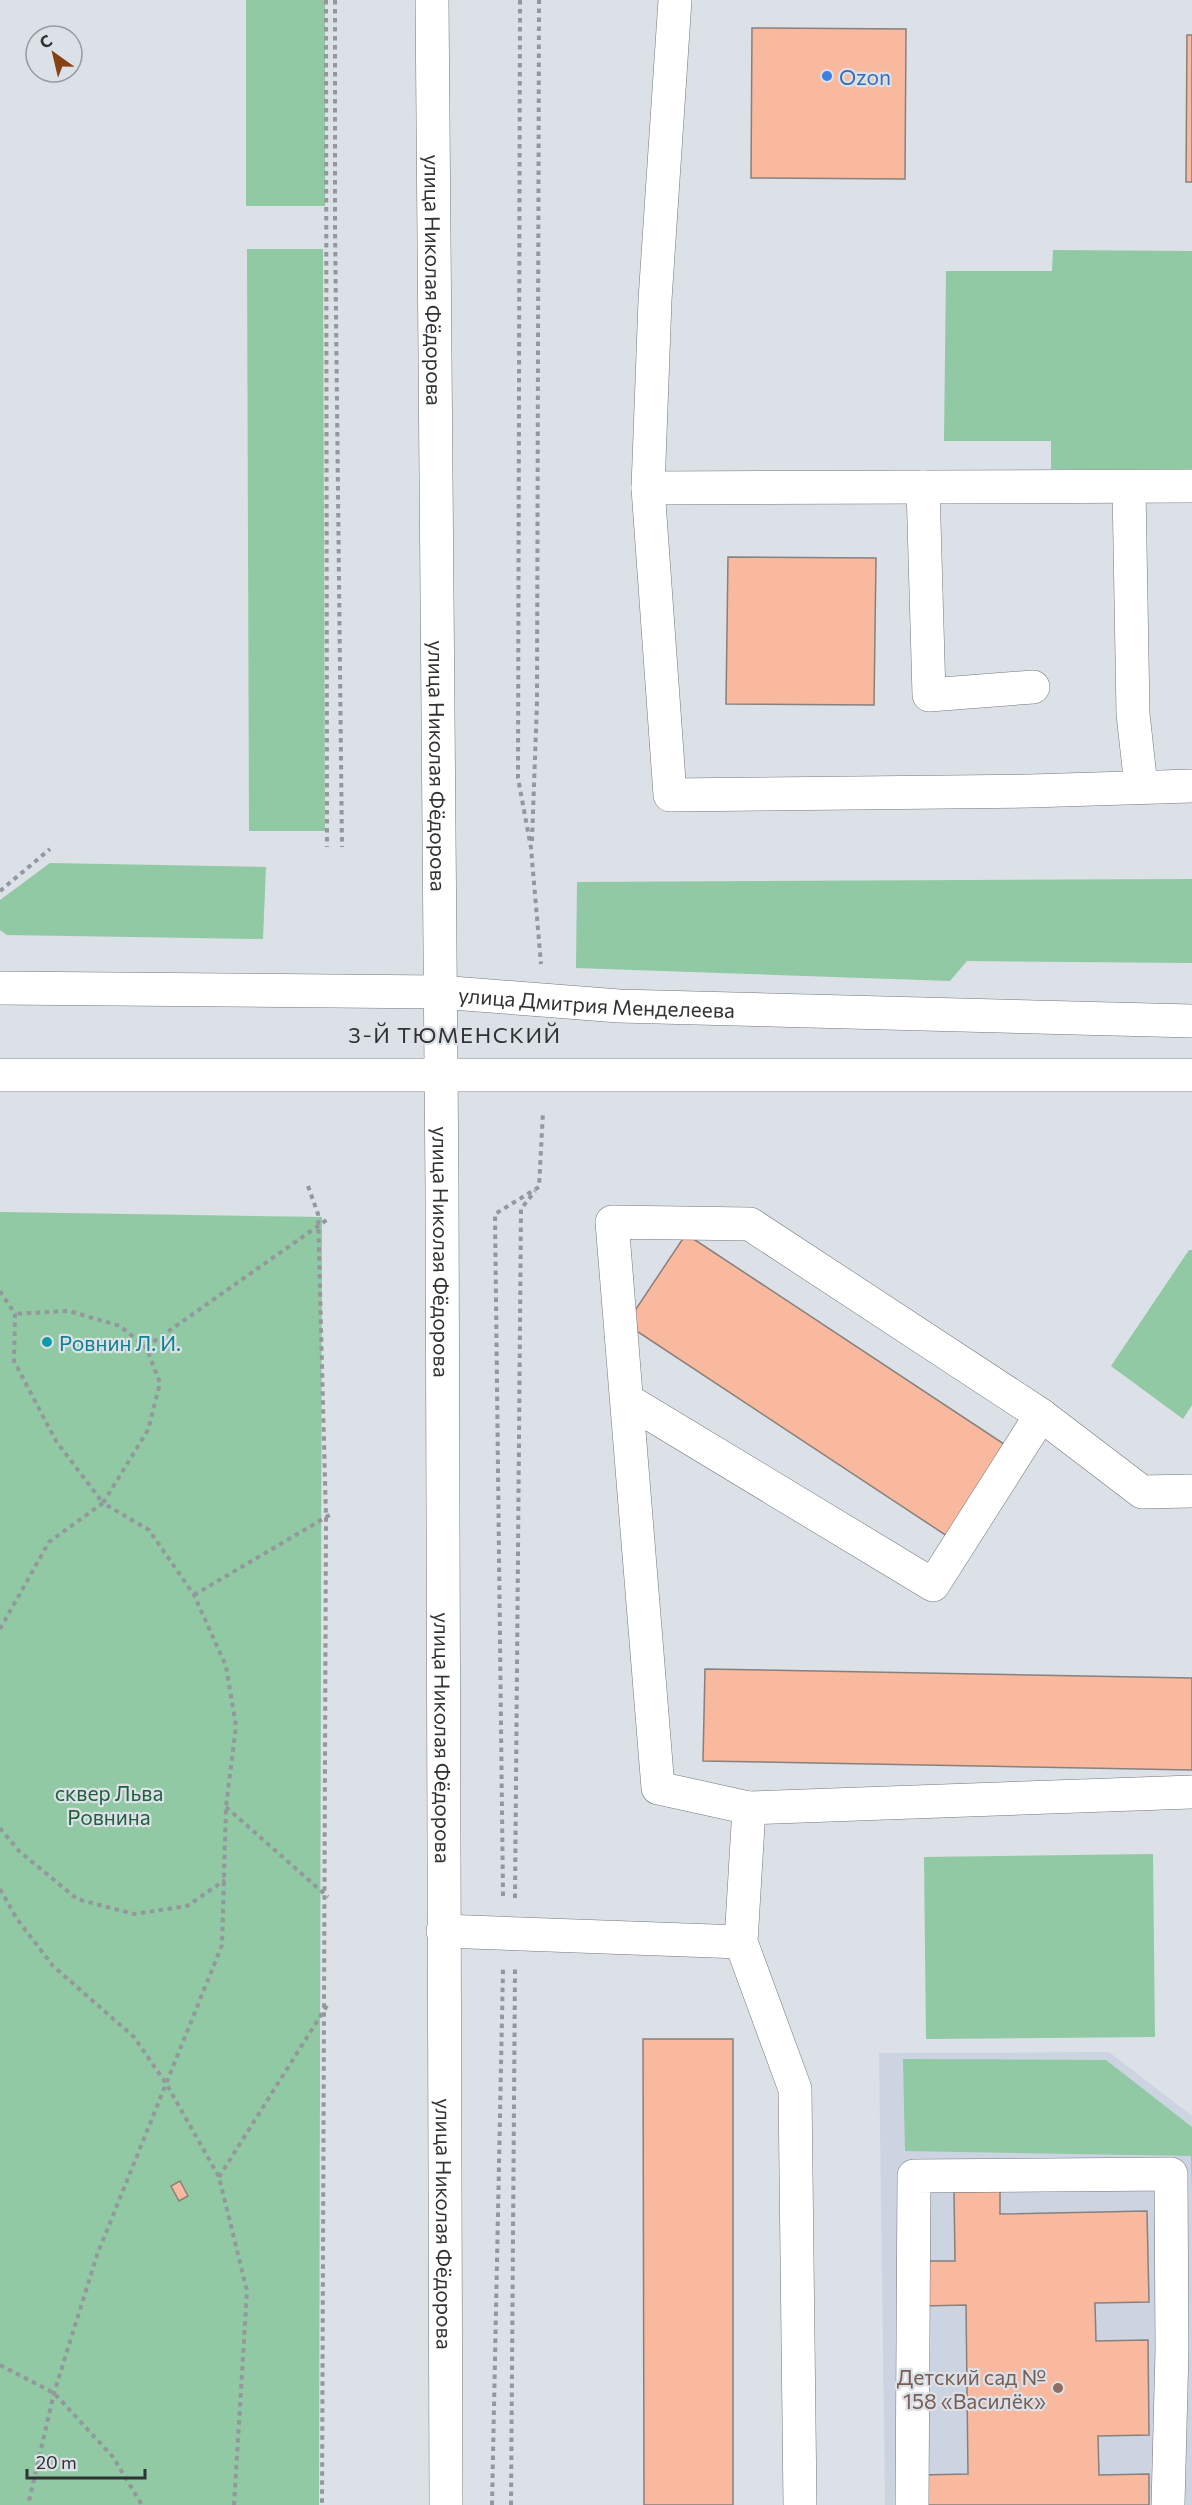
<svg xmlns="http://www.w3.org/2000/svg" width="1192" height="2505" viewBox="0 0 1192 2505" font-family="Commissioner,sans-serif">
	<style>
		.built { fill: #ccd4e1 }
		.green { fill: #90c9a3 }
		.building { fill: #f9b99f; stroke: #87807d; stroke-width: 1.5 }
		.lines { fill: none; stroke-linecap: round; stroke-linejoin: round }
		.minor-casing { stroke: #73777d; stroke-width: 34 }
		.path { stroke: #94979c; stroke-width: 4; stroke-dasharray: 4.5 4.5; stroke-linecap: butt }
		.minor { stroke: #fff; stroke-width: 33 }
		.shop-dot { fill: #3f7fe0; stroke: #dce0e7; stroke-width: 2 }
		.culture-dot { fill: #0f9aa8; stroke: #dce0e7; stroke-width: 2 }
		.education-dot { fill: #8d6e63; stroke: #dce0e7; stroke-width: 2 }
		.labels { text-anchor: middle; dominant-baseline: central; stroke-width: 4.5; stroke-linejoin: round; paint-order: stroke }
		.shop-label { font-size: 21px; fill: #366cbe; stroke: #dce0e7; text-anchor: start }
		.street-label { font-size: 21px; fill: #303234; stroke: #dce0e7 }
		.culture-label { font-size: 21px; fill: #0d838f; stroke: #dce0e7; text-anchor: start }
		.park-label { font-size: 21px; fill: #20623d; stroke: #dce0e7 }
		.education-label { font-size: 21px; fill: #785e54; stroke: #dce0e7; text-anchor: end }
		.neighbourhood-label { font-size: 22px; letter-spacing: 1.5px; fill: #303234; stroke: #dce0e7 }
	</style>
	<rect width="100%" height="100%" fill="#dce0e7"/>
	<!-- built -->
	<polygon class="built" points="1109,2052 1192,2116 1192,2505 885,2505 879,2053"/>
	<!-- green -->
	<g class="green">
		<rect x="246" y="0" width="79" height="206"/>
		<polygon points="247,249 323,249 325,831 249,831"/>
		<polygon points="1053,250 1192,251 1192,470 1051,469 1051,441 944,441 946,271 1052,271"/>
		<polygon points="50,863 266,867 263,939 7,935 0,930 0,900"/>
		<polygon points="1192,879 1192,963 967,961 950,981 576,968 577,882"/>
		<polygon points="0,1212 322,1217 319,2505 0,2505"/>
		<polygon points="1189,1250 1192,1250 1192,1405 1183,1419 1111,1366"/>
		<polygon points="1153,1854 1155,2037 926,2039 924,1857"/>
		<polygon points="903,2059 1106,2060 1192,2127 1192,2188 1191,2156 905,2151"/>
	</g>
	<!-- building -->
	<g class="building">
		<polygon points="752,28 906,29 905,179 751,178"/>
		<polygon points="1187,35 1192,35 1192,182 1186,182"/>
		<polygon points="728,557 876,558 874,705 726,704"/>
		<polygon points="686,1234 1007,1446 947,1536 626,1324"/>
		<polygon points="705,1669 1192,1678 1192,1770 703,1761"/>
		<polygon points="643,2039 733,2039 733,2505 644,2505"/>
		<polygon points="180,2181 188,2196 179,2201 171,2186"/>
		<polygon points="1000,2191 1000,2214 1147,2211 1149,2302 1095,2303 1096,2341 1148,2340 1149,2435 1098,2436 1099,2475 1149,2474 1149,2505 921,2505 921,2475 968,2474 966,2305 923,2306 922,2261 955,2261 954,2192"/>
	</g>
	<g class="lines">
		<!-- minor casing -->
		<g class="minor-casing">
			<g id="minor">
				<path id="s1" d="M432,0L442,1187L446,2505"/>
				<polyline points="675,0 655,300 648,488 670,795 1030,791 1192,786"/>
				<polyline points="923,487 929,695 1033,687"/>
				<polyline points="1129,487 1133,714 1141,786"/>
				<polyline points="648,488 1192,486"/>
				<path id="s2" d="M0,988L439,992L619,1006L1192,1021"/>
				<polyline points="0,1075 1192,1075"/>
				<polyline points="627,1400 933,1585 1041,1415 750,1224 612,1222 658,1788 749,1808 741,1942 795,2089 800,2505"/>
				<polyline points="1041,1415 1142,1492 1192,1491"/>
				<polyline points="749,1808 1192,1792"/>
				<polyline points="443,1931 741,1942"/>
				<polyline points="912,2505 914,2176 1171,2174 1172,2350 1168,2505"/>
			</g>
		</g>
		<!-- path -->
		<g class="path">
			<polyline points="326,0 327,847"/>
			<polyline points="335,0 335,226 342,847"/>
			<polyline points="520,0 518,778 531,848 541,964"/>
			<polyline points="532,841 537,702 539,0"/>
			<polyline points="0,891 50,849"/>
			<polyline points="308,1186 318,1214 326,1517 322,2505"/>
			<polyline points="0,1291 15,1314 14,1361 56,1441 103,1503 148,1430 160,1383 146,1347 120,1326 69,1311 15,1314"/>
			<polyline points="146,1347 328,1219"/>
			<polyline points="194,1595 333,1513"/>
			<polyline points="0,1629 49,1542 103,1503 149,1530 194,1595 226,1666 236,1726 226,1807 222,1945 97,2255 54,2393 28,2505"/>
			<polyline points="226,1807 328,1897"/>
			<polyline points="0,1828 19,1851 77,1899 134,1914 187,1906 225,1880"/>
			<polyline points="0,1889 17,1919 53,1966 134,2037 167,2085 219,2177 247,2291 234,2505"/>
			<polyline points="503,1896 495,1214 539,1187 543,1112"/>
			<polyline points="515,1898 521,1209 535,1191"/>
			<polyline points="219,2177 328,2004"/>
			<polyline points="0,2365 54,2393 113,2457 142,2505"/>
			<polyline points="492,2505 503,1969"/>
			<polyline points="511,2505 515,1969"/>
		</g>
		<!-- minor -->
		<use href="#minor" class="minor"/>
	</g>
	<!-- markers -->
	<circle class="shop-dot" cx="827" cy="76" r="6"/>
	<circle class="culture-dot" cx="47" cy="1342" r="6"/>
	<circle class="education-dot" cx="1058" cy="2388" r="6"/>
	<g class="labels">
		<!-- shop labels -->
		<g class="shop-label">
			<text x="839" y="76">Ozon</text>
		</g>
		<!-- street labels -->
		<g class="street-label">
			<text stroke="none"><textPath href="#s1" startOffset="280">улица Николая Фёдорова</textPath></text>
			<text stroke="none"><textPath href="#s1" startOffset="766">улица Николая Фёдорова</textPath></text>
			<text stroke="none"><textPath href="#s2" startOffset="597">улица Дмитрия Менделеева</textPath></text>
			<text stroke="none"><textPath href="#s1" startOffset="1252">улица Николая Фёдорова</textPath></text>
			<text stroke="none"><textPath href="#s1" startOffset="1738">улица Николая Фёдорова</textPath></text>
			<text stroke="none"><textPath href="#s1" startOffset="2224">улица Николая Фёдорова</textPath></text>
		</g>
		<!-- culture labels -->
		<g class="culture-label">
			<text x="59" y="1342">Ровнин Л. И.</text>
		</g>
		<!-- park labels -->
		<g class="park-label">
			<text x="109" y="1792">сквер Льва<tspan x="109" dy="24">Ровнина</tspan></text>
		</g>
		<!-- education labels -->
		<g class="education-label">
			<text x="1046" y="2376">Детский сад №<tspan x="1046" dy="24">158 «Василёк»</tspan></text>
		</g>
		<!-- neighbourhood labels -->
		<g class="neighbourhood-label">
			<text x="455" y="1034">3-Й ТЮМЕНСКИЙ</text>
		</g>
	</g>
	<!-- north arrow -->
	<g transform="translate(54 54) rotate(326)"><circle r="28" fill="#dce0e7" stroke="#979a9f" stroke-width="1.5"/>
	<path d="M0-4.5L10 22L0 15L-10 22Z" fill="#864215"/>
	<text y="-9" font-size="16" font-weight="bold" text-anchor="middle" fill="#303234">С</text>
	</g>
	<!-- scale -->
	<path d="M27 2469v9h118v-9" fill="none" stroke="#303234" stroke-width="3"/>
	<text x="36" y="2469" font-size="18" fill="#303234" stroke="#dce0e7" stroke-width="4.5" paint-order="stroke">20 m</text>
</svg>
